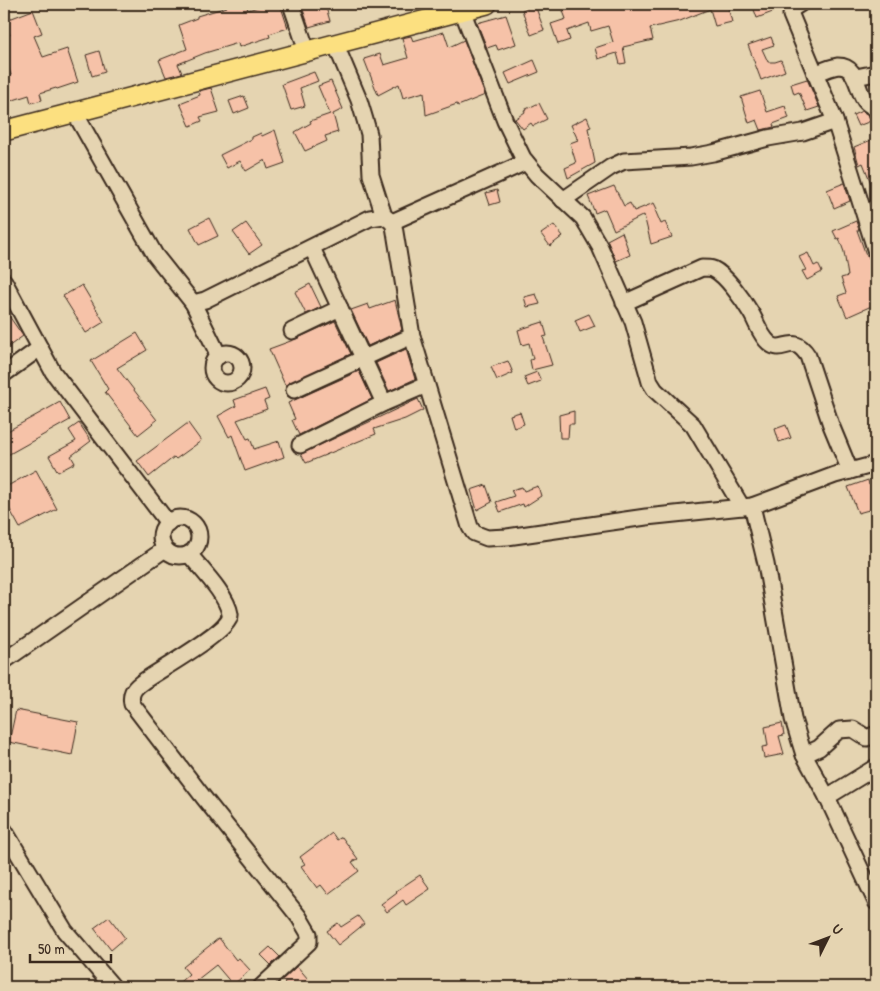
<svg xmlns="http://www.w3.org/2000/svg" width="880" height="991" viewBox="0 0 880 991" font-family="'Patrick Hand',sans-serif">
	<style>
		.building { fill: #f6c2a8; stroke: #3b2a1e }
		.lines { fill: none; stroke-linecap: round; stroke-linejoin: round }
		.minor-casing { stroke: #3b2a1e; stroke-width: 19 }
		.major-casing { stroke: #3b2a1e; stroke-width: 22 }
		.minor { stroke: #e5d4b1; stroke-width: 15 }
		.major { stroke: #fce080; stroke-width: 19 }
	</style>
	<rect width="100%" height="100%" fill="#e5d4b1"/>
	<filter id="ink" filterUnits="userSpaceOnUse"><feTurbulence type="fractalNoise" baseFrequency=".02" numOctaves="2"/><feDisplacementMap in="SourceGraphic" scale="10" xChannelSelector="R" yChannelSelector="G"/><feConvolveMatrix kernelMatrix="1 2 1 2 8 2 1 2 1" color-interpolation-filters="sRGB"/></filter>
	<g filter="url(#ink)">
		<!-- building -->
		<g class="building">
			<polygon points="226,4 246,4 248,10 268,4 280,4 288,28 269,34 270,37 239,47 238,43 205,53 178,64 182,73 166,77 159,60 187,49 179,25 197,18 197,16 227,7"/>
			<polygon points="301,4 325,4 330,21 309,27"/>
			<polygon points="565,4 577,4 578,8 594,4 727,4 732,22 715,26 710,9 680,21 650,28 653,40 623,47 626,63 620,64 617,53 598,59 595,48 613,42 608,26 591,31 589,23 567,31 570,40 558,44 551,24 566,19 563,11 567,10"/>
			<polygon points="752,4 784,4 783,8 757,18"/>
			<polygon points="535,5 544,30 531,35 522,10"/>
			<polygon points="33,10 42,33 34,36 43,57 67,49 78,82 57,89 56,88 40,93 42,100 31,103 29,95 4,103 4,78 11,75 4,54 4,37 10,35 4,21"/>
			<polygon points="506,15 516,44 498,50 496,45 487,48 477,23"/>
			<polygon points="444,32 449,47 464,40 485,95 458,106 457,104 426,115 424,92 403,98 399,84 378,95 364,59 380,54 384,65 408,58 402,38 411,36 413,41"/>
			<polygon points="771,37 774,45 762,49 768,62 775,62 781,60 785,71 761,80 748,45"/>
			<polygon points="99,51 105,72 92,76 86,55"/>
			<polygon points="534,60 539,72 510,84 505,73"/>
			<polygon points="314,72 318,81 300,88 305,106 291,110 282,84"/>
			<polygon points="807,79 819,107 807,111 799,92 794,94 791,84"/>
			<polygon points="331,81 343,109 333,114 338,132 325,136 327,141 305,151 295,132 311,123 310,121 330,114 318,86"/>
			<polygon points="211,88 219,112 200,117 202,121 190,126 180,103 200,95 199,91"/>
			<polygon points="760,91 767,112 785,106 789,118 773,124 774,127 761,130 757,120 749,123 741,97"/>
			<polygon points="244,96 249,108 234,114 229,101"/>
			<polygon points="539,103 547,119 533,126 531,123 523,129 515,119 525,112 524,110"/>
			<polygon points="862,111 868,115 871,121 858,126 853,115"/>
			<polygon points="587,117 591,127 588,128 595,163 568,178 565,168 576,163 570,143 578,140 571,125"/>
			<polygon points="275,130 285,163 268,169 265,160 246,171 240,161 227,168 220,155 252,139 252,137 261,133 262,136"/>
			<polygon points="876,138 876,196 863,163 859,165 854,147"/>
			<polygon points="844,183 850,201 834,208 827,190"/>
			<polygon points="614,186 624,206 630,203 634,211 654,203 657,209 655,210 661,224 665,222 672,237 651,244 644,215 614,230 605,209 595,213 588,196"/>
			<polygon points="497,190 500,202 490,205 486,193"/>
			<polygon points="209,218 218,236 199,245 190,228"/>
			<polygon points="856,221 859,230 857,230 866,255 867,255 870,259 876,275 876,304 847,317 838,296 846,293 841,278 848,276 844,252 839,238 837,239 833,231"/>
			<polygon points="246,223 262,245 249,254 233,232"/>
			<polygon points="554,225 563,236 550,246 541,234"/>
			<polygon points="622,232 630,255 616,261 607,240"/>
			<polygon points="808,253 814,266 818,264 822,272 807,280 802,271 806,270 799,257"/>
			<polygon points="310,284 321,307 306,314 295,292"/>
			<polygon points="82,285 104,322 86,333 63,296"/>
			<polygon points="536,294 540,304 527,307 524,297"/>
			<polygon points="395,300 402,330 368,346 351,310 368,304 370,309"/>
			<polygon points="4,309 23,336 8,347 4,340"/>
			<polygon points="589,314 595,326 580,332 575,320"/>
			<polygon points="335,321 351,354 285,385 269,349 296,339"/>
			<polygon points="543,322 547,336 543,337 552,365 532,370 530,360 533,359 529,343 522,345 518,330"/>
			<polygon points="137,333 147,350 117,368 157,420 138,435 105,392 108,389 91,361"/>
			<polygon points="406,349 415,379 389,391 376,363"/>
			<polygon points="508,361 513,373 497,380 491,367"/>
			<polygon points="359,371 372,399 299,435 292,420 295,419 288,403"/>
			<polygon points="537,372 541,381 528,386 524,377"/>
			<polygon points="265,389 269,399 264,401 267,409 237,420 247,439 250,438 254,449 279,441 284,457 245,471 232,435 229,437 218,416 236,406 234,400"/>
			<polygon points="418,399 423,410 405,419 374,429 376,434 306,463 301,454"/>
			<polygon points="60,402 70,420 4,457 4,433"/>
			<polygon points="574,411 574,424 569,424 568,438 560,438 559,415"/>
			<polygon points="520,412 524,424 514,428 510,415"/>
			<polygon points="79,423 91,441 71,456 75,463 58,472 49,456 76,441 69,430"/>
			<polygon points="188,423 201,441 176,459 174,457 149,477 137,461"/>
			<polygon points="786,425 791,438 779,442 775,429"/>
			<polygon points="36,470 57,509 20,528 4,499 4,488"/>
			<polygon points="868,480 869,485 876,481 876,508 858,513 848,487"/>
			<polygon points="486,485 492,502 477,510 471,490"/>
			<polygon points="538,486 541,496 524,507 523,504 500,512 496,502 514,496 511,490 522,487 524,491"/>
			<polygon points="16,710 78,722 72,755 9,742"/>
			<polygon points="782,723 784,735 779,736 784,754 764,758 762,747 768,746 765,727"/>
			<polygon points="332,833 337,840 342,837 358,859 352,862 359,871 328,894 321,885 317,888 301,866 305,864 300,857"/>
			<polygon points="420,875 430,889 406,905 403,900 387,912 381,904 397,892 396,891"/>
			<polygon points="358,916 364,924 338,945 327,931 338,923 341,927"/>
			<polygon points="109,917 125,938 111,950 94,928"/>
			<polygon points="219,938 236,960 239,958 250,970 233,985 216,965 188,987 174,987 189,974 183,967"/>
			<polygon points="270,947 280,957 271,965 261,955"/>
			<polygon points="297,966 308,979 299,987 289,987 282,980"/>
		</g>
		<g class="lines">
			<!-- minor casing -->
			<g class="minor-casing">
				<g id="minor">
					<polyline points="291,4 307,51"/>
					<polyline points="800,4 792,9 791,15 835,121 876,252"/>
					<polyline points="462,10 505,121 523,158 537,175 583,218 600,247 633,322 650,382 655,390 693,425 742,507"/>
					<polyline points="335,43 359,100 365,120 369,134 371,175 384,216 392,222 394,226 412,336 470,527 474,533 487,538 507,537 646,517 752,506 835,475 876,464"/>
					<path d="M815,74C822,71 831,67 838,66C857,66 856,87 864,99C866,104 872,106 876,109"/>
					<polyline points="856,77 876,73"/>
					<polyline points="75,113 155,255 193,303 205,300 370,218 384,216"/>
					<polyline points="563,200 611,167 624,161 691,157 713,153 768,138 803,132 835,121"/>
					<polyline points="392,222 526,162"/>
					<polyline points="312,248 384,403"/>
					<polyline points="4,281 53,372 168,523"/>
					<polyline points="193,303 219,356"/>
					<path d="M624,303L702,268C706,268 710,268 713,269C726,275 744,301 751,313C757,323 760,335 769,343C783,356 792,331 808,356L831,425L850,471"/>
					<polyline points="292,331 340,308"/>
					<circle cx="227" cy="368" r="15"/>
					<polyline points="4,374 40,348"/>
					<polyline points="294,390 412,336"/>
					<polyline points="300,445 384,403 426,385"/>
					<polyline points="752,506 766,564 793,719 804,755 827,797 876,902"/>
					<circle cx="180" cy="537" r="19"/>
					<path d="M189,554C201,569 227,595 230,614C233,630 155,672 141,683C133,689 130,694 132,704L204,798L299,917L309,934V942L261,987"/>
					<polyline points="4,661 165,549"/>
					<polyline points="804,755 819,748 839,730 853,729 867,738 876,734"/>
					<polyline points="827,797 876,767"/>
					<polyline points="4,830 65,931 113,987"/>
				</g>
			</g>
			<!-- major casing -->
			<g class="major-casing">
				<polyline id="major" points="4,131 487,4"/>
			</g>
			<!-- minor -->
			<use href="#minor" class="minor"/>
			<!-- major -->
			<use href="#major" class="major"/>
		</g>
	</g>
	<!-- margin -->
	<rect width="880" height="991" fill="none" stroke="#e5d4b1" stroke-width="20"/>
	<rect x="10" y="10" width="860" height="971" fill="none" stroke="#3b2a1e" stroke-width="2" filter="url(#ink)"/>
	<!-- north arrow -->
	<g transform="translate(828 938) rotate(48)" stroke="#e5d4b1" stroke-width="4" paint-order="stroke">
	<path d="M0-4L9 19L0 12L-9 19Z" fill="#3b2a1e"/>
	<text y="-8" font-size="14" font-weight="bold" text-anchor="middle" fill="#3b2a1e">U</text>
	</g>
	<!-- scale -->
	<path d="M30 954v8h81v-8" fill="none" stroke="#3b2a1e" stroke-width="2.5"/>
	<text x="38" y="954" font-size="15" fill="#3b2a1e" stroke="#e5d4b1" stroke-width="4" paint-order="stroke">50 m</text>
</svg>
